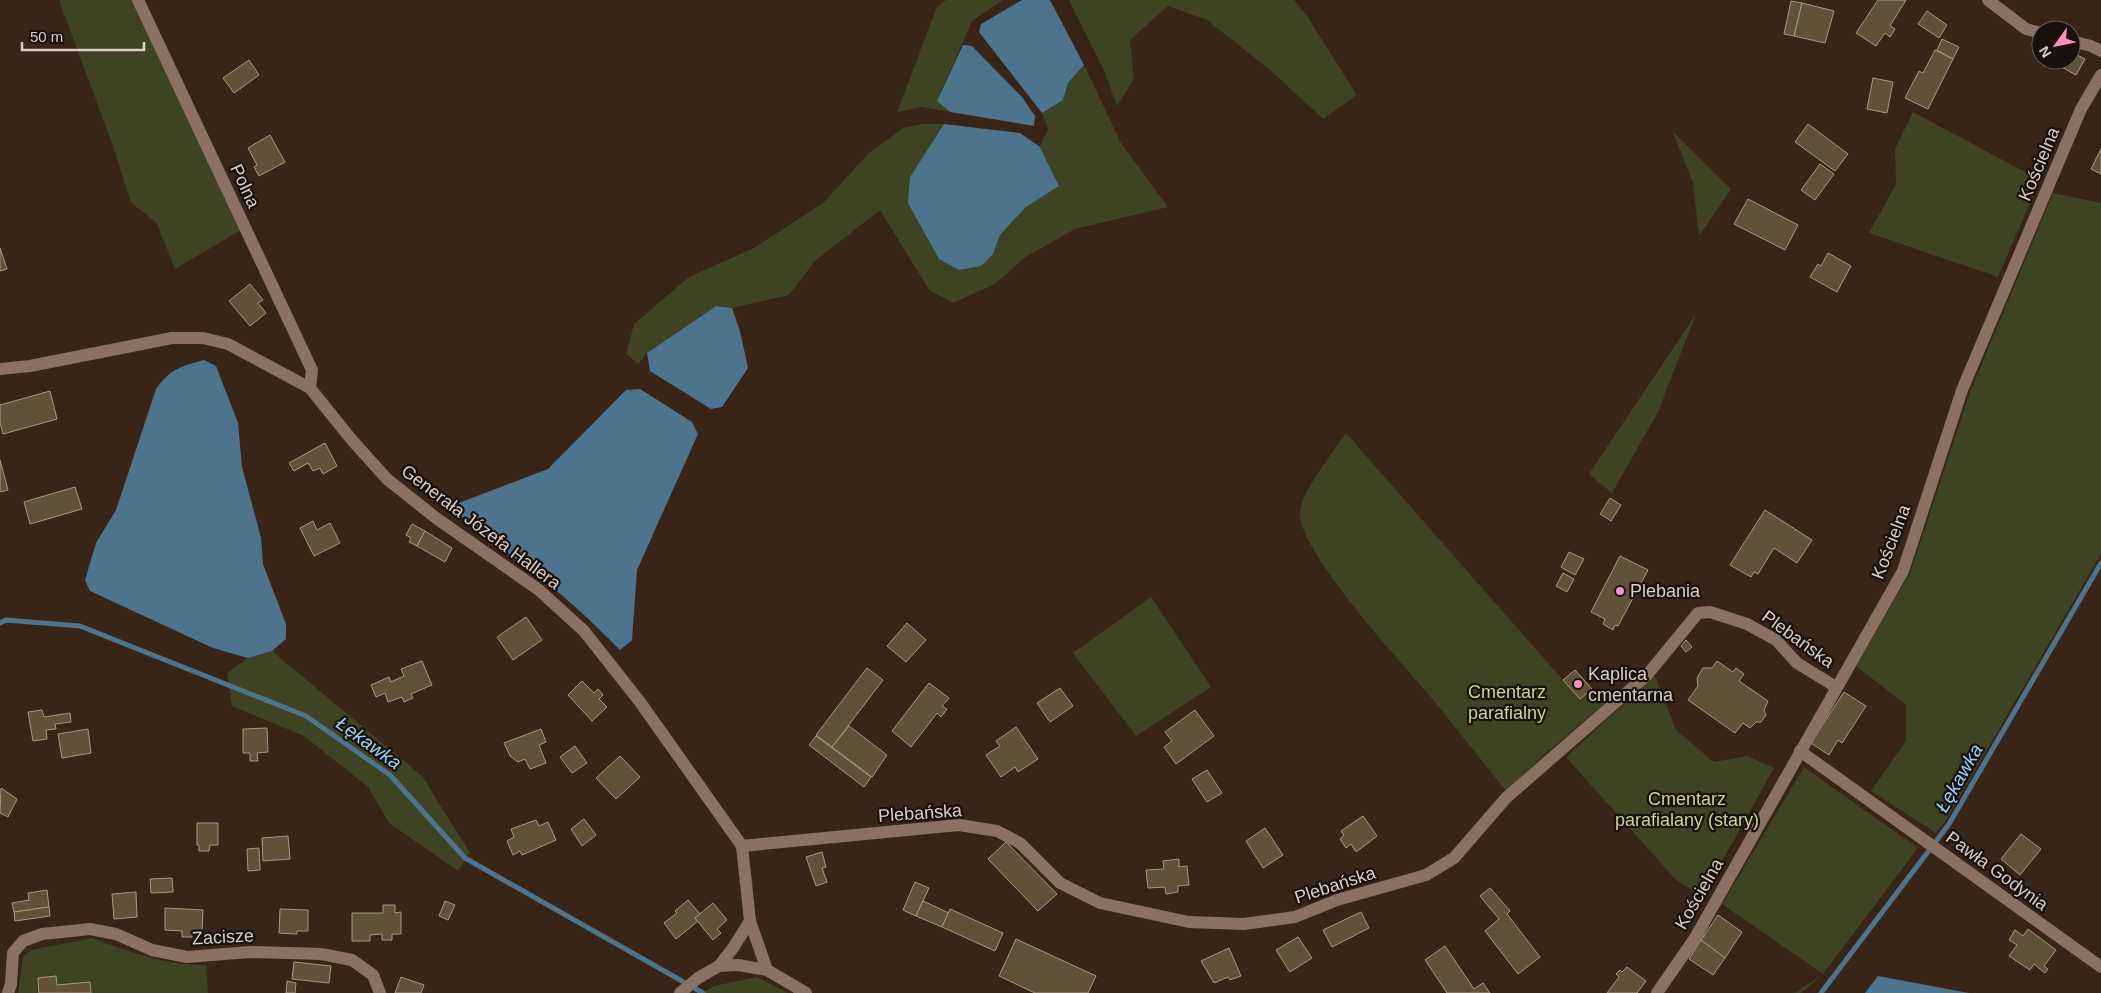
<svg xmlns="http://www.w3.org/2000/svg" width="2101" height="993" viewBox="0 0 2101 993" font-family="Helvetica,sans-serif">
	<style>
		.green { fill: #3d4323 }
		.water { fill: #4e738d }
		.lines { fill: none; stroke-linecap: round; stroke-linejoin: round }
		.stream { stroke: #4e738d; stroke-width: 5 }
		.building { fill: #60513b; stroke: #a99981 }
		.minor { stroke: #8a7163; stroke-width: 12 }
		.poi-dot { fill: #fb8fc4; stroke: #19100a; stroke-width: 2 }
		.labels { text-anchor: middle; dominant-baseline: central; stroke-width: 4.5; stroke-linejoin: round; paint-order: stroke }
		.street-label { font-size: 18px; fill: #dccec6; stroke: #19100a }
		.poi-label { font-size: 18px; fill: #dccec6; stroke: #19100a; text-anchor: start }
		.park-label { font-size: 18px; fill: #c8d693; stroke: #19100a }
		.water-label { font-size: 19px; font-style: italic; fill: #93d2fe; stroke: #19100a }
	</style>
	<rect width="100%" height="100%" fill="#392418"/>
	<!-- green -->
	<g class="green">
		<polygon points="59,0 133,0 241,230 175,269 156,222 131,203 113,146"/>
		<polygon points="946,0 1003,0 972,21 937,101 950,112 922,107 897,112 937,7"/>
		<polygon points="1069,0 1294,0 1307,16 1357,95 1323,119 1270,70 1207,20 1168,6 1130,40 1134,79 1117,106 1103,68"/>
		<polygon points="1084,65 1121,143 1168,207 1075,229 1024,258 995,284 953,303 929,290 880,210 815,261 789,295 732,308 716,306 647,353 638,364 626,354 634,324 689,277 754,248 823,203 869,153 903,128 923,124 944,124 910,177 993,254 1000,235 1026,207 1059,186 1040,147 1048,129 1042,113 1063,100 1068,83"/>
		<polygon points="1913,112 2040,180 1998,277 1869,233 1896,184 1895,149"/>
		<polygon points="1673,132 1731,189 1699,236 1693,183"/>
		<polygon points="2053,193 2101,203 2101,554 1945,822 1936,833 1871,791 1906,741 1906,705 1856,666 1910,573 1970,392"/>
		<polygon points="1696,314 1658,412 1612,493 1589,474"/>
		<path d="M1346,433L1563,680L1575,670L1605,703L1545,754L1506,791C1479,757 1452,723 1425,690C1399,660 1295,547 1300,511C1303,490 1333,452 1346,433Z"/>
		<polygon points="1151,597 1211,687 1136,736 1073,653"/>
		<polygon points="272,651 422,776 470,853 458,871 389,823 368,787 304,736 232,706 227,673 248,658"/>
		<polygon points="1655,676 1676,730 1714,762 1747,756 1774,768 1702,897 1676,880 1566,757"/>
		<polygon points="1804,767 1918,848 1823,974 1801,993 1795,993 1823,974 1722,904"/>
		<path d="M92,938C131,952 163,965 206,965L208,993H18L23,956L31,950Z"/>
		<polygon points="757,977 788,993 702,993 714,986"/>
	</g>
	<!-- water -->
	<g class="water">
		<polygon points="1022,0 1050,0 1084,65 1068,83 1063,100 1042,113 979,32 981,24"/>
		<polygon points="963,45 972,46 1022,97 1035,116 1034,126 950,112 937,101"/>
		<polygon points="944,124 1020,133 1040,147 1059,186 1026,207 1000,235 993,254 981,266 959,270 939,259 908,203 910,177"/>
		<polygon points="716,306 732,308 740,331 748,368 722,407 711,409 650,371 647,353"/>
		<path d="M204,360L216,366L238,423L242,467L261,538L263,564L286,624V639L272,651L248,658L213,648L90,591L85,580L96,543L116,510L156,389C170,369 182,366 204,360Z"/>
		<path d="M640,389L692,422L698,434L637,570L632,640L620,650C590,620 560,591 525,566C502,548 480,536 459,514V503L548,469L626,390Z"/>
		<polygon points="1878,976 1969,993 1865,993"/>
	</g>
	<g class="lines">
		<!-- stream -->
		<g class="stream">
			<polyline points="0,623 6,620 80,626 306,716 390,775 465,858 703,993"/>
			<polyline points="1821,993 1949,824 2101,563"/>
		</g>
	</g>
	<!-- building -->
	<g class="building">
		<polygon points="1878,0 1906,0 1890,26 1895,29 1890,37 1885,33 1876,46 1856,33"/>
		<polygon points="1791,1 1802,3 1794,36 1784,34"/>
		<polygon points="1802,3 1834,11 1825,43 1794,36"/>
		<polygon points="1927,11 1947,25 1939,38 1918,24"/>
		<polygon points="1942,39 1959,47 1953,59 1937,50"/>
		<polygon points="2071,46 2079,50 2077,55 2085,59 2076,75 2049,60 2071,60"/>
		<polygon points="1935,50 1953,59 1928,109 1905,98 1919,71 1923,73"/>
		<polygon points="249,60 259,75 234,93 223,78"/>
		<polygon points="1873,78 1893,82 1887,113 1867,109"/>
		<polygon points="1808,124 1848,154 1835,171 1795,142"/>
		<polygon points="270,135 285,162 259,176 254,167 257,165 248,148"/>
		<polygon points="2101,149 2101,174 2091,169"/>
		<polygon points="1820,164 1834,174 1815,200 1801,190"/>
		<polygon points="1748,199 1798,225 1785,250 1734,224"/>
		<polygon points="0,248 7,269 0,271"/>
		<polygon points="1828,253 1851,266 1837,292 1810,277 1818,264 1821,266"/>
		<polygon points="250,284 263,300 258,303 266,313 250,326 229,301"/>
		<polygon points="50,391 57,419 3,434 0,422 0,405"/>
		<polygon points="325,443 337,466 323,474 320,468 313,471 308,463 294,471 289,463"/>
		<polygon points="0,460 8,490 0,492"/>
		<polygon points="75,487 82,509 30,524 24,502"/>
		<polygon points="1610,498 1621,505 1611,521 1600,514"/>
		<polygon points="1765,510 1812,540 1797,563 1774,548 1758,574 1754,572 1751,577 1730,565"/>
		<polygon points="313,521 317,530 330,523 340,543 314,556 300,528"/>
		<polygon points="412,524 425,531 417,546 409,542 411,538 406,535"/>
		<polygon points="425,531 452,548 445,562 417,546"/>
		<polygon points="1569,552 1584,559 1575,575 1561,567"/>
		<polygon points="1620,556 1648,570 1618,626 1615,625 1613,630 1603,624 1605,619 1591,612"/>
		<polygon points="1563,573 1574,579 1567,592 1556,586"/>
		<polygon points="526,617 542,640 513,660 497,637"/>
		<polygon points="907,623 926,640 906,662 887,646"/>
		<polygon points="1686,640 1692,647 1686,652 1681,646"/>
		<polygon points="422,661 432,685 411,694 413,698 404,702 402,697 388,702 385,693 376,697 371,685 389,677 391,682 404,676 401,669"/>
		<polygon points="1717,661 1733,672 1736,668 1744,674 1739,681 1768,701 1764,710 1766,715 1761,722 1756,722 1750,728 1743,723 1735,733 1688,700 1698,686 1697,678 1703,668 1712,668"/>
		<polygon points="867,668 883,680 832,747 816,735"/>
		<polygon points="1575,670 1592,689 1580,699 1563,680"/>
		<polygon points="582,681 594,693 598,689 603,695 599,699 607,707 592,721 568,695"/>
		<polygon points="929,683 949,698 942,706 947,709 941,717 937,713 911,747 892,731"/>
		<polygon points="1060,688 1073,706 1050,722 1037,703"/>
		<polygon points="1844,692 1866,706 1842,743 1838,740 1829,755 1811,743"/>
		<polygon points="42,710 44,717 70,713 71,722 55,724 56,729 46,730 47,739 33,741 28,712"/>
		<polygon points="1195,710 1214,736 1176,764 1164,747 1172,741 1165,732"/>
		<polygon points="849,726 887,755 872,777 832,747"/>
		<polygon points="1016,727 1038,759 1018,772 1015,767 1001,777 986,755 1000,746 996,741"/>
		<polygon points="267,728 268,752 257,753 258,761 250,761 250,753 243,753 243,729"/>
		<polygon points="88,729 91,753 62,758 58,734"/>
		<polygon points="541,729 546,742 539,745 546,763 530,769 525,759 518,762 510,756 504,743"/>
		<polygon points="816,736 871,777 864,787 809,745"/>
		<polygon points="575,746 587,763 572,773 560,757"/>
		<polygon points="620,756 640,777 616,799 596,778"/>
		<polygon points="1207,770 1222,793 1207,802 1192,779"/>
		<polygon points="1,788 17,799 8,817 0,813"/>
		<polygon points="1363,816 1377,836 1356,852 1351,844 1346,848 1340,839 1344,835 1341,831"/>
		<polygon points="584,819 596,835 582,846 571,829"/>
		<polygon points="536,820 539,826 548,822 556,840 522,855 520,851 513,855 507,841 514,837 511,829"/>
		<polygon points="197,823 218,823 218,845 210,845 209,851 199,851 199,845 197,845"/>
		<polygon points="1265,828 1283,855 1263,868 1246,841"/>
		<polygon points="2021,834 2041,849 2020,875 2001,859"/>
		<polygon points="288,836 290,859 263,861 262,838"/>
		<polygon points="1006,842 1057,894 1038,911 988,859"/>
		<polygon points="259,848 260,870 248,871 247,849"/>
		<polygon points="822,852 826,867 822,868 827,882 816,886 806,857"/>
		<polygon points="1179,859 1179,867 1187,866 1189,885 1178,886 1178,892 1166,894 1165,887 1148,888 1146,870 1164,869 1163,861"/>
		<polygon points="172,878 173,892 151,893 150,879"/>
		<polygon points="915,882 929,888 916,916 903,910"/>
		<polygon points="1490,888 1510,911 1507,914 1540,957 1518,974 1485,931 1499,919 1480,896"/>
		<polygon points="47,890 49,907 14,912 12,903 29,900 28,893"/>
		<polygon points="136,892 137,917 114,919 112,894"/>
		<polygon points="688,900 700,914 695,918 698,921 676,939 664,923 677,913 675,911"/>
		<polygon points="445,901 455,905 448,920 439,916"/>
		<polygon points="923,901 949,913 942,927 916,916"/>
		<polygon points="713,903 727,920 717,929 721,933 713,940 695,918"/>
		<polygon points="383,905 395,905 395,913 401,912 401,934 392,934 392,940 382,940 382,934 370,935 370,941 352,941 352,913 383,913"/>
		<polygon points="49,907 50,916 15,921 14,912"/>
		<polygon points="165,908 203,910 202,932 192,931 192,937 182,937 182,931 165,930"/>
		<polygon points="280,909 308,910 308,931 297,931 297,934 279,933"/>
		<polygon points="950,909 1003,933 995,951 942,927"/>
		<polygon points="1361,912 1369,928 1332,947 1323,930"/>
		<polygon points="1718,915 1742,932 1725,958 1701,940"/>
		<polygon points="2028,929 2056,950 2044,966 2048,969 2045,973 2034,964 2030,970 2009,956 2017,945 2009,940 2015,930 2023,936"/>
		<polygon points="1298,937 1312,958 1290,972 1276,950"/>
		<polygon points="1016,939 1096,976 1088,993 1035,993 999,976"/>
		<polygon points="1701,940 1725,958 1713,975 1689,959"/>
		<polygon points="1445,946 1474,989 1483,983 1490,993 1447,993 1425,960"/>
		<polygon points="1229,948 1241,976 1230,980 1228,977 1214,983 1201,961"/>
		<polygon points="294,962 331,966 329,983 292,979"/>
		<polygon points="1627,967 1646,981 1637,993 1607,993 1619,977 1616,974 1620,970 1622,972"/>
		<polygon points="56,976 57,985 90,982 91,993 39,993 38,978"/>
		<polygon points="401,977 424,985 421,993 395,993"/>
		<polygon points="287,981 296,983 295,993 286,993"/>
	</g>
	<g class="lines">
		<!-- minor -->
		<g class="minor">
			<polyline points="138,0 312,370 310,388"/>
			<polyline points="1988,0 2026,29 2041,33"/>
			<polyline points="2071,41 2091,46 2101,51"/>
			<polyline points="0,369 30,366 172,338 203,338 228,344 310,388 351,439 387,479 436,518 539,590 584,631 640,702 742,846 750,921 767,970"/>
			<polyline points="1800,751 2101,967"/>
			<polyline points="742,846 959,825 997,831 1020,843 1060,883 1100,903 1189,922 1244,924 1295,917 1337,900 1426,875 1454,858 1506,798 1647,675 1698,613 1710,612 1747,624 1776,640 1797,663 1836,687"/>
			<polyline points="719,966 738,965 767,970 806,993"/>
			<polyline points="8,993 11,984 13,953 23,941 42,934 90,929 116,934 152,950 187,957 250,952 321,954 352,960 373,975 380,993"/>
			<polyline points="680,993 698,978 719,966 733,948 750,921"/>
			<polyline points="1657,993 1695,938 1903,571 1962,390 2081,109 2101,75"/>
		</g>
	</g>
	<!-- markers -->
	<g class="poi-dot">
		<circle cx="1620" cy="591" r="5"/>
		<circle cx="1578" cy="684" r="5"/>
	</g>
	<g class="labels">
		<!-- street labels -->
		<g class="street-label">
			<text transform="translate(2039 164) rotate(-67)">Kościelna</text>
			<text transform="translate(245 186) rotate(65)">Polna</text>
			<text transform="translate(481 527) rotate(37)">Generała Józefa Hallera</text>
			<text transform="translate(1891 542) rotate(-69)">Kościelna</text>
			<text transform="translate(1798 639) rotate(36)">Plebańska</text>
			<text transform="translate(920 813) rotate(-4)">Plebańska</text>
			<text transform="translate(1997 871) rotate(36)">Pawła Godynia</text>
			<text transform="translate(1335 885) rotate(-18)">Plebańska</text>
			<text transform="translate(1699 894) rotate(-60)">Kościelna</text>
			<text transform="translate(223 937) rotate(-3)">Zacisze</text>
		</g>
		<!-- poi labels -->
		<g class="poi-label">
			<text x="1630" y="591">Plebania</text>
			<text x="1588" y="674">Kaplica<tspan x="1588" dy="21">cmentarna</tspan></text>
		</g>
		<!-- park labels -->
		<g class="park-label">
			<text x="1507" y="692">Cmentarz<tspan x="1507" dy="21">parafialny</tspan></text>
			<text x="1687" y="799">Cmentarz<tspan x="1687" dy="21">parafialany (stary)</tspan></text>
		</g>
		<!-- water labels -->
		<g class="water-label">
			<text transform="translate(369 743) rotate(36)">Łękawka</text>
			<text transform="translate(1959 778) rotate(-60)">Łękawka</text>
		</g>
	</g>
	<!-- north arrow -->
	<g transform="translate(2056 45) rotate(237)"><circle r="24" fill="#19100a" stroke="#675c55"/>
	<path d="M0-4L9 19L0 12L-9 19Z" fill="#fb8fc4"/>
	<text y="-8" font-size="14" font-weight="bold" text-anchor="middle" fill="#dccec6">N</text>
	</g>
	<!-- scale -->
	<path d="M22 42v8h122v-8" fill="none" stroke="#dccec6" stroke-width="2.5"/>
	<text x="30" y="42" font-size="15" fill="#dccec6" stroke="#19100a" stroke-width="4" paint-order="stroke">50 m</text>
</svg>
